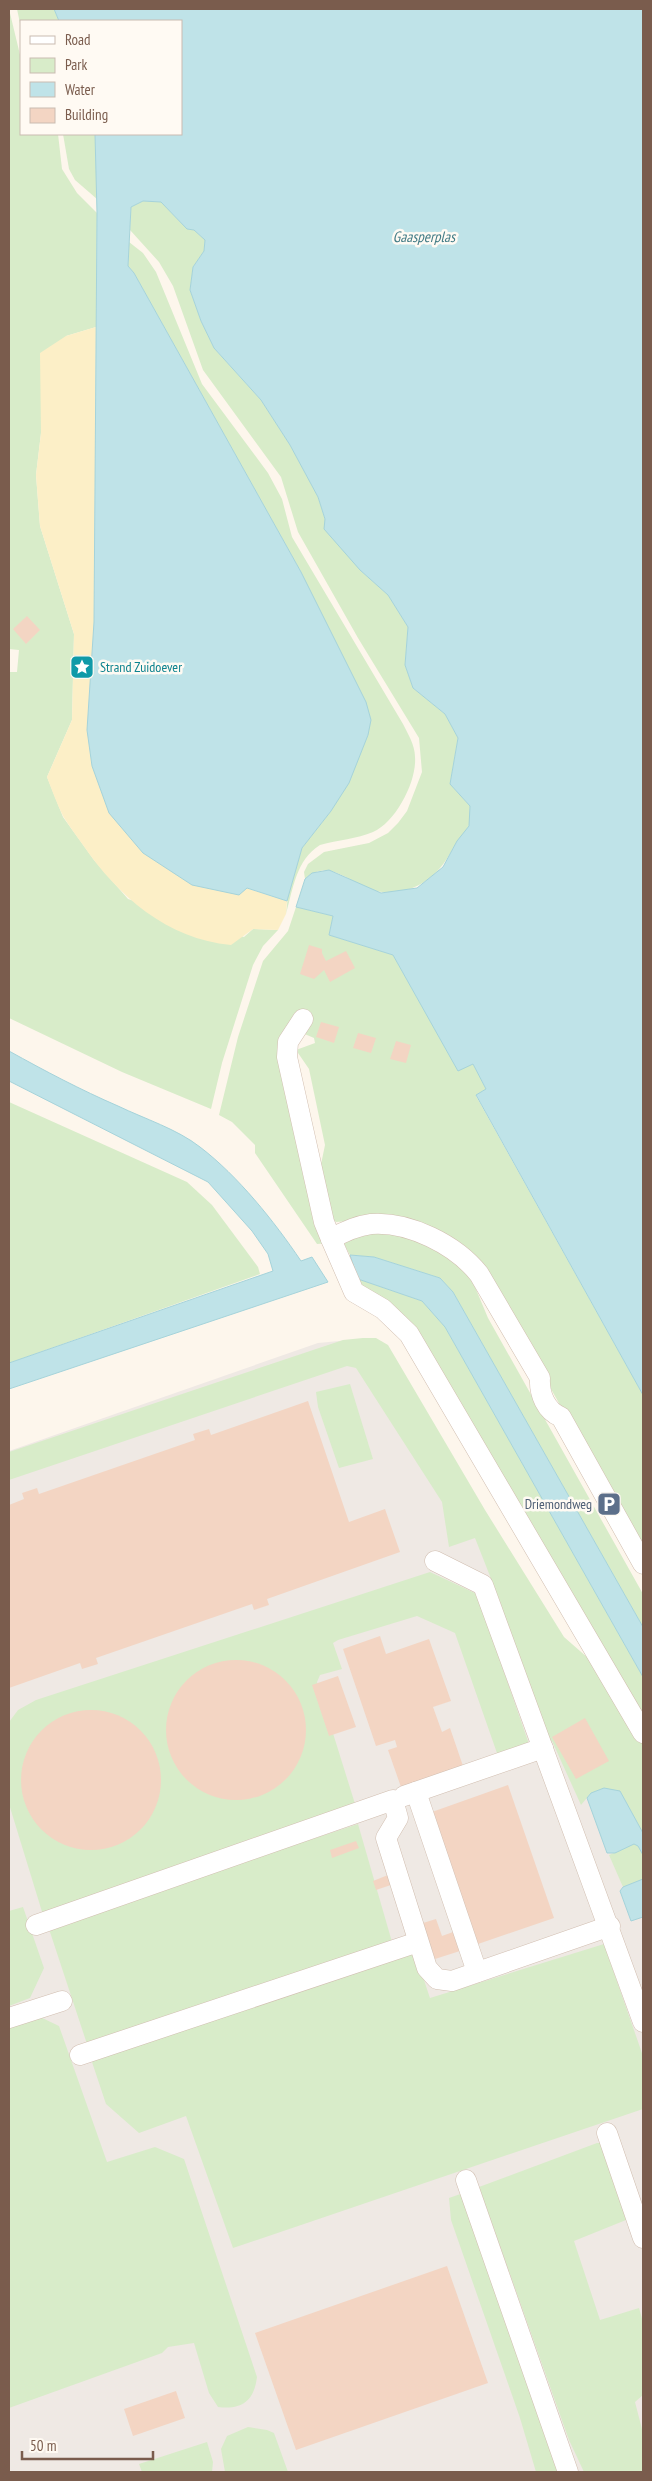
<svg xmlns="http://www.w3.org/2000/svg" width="652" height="2481" viewBox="0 0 652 2481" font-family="'PT Sans Narrow',sans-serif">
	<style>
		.industrial { fill: #efe9e4 }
		.green { fill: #d8ecc9 }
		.sand { fill: #fcefc7 }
		.water { fill: #bfe3e8; stroke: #a5d3da }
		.building { fill: #f3d5c3 }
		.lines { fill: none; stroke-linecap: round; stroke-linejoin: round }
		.minor-casing { stroke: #d1beb0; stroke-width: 21 }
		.minor { stroke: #fff; stroke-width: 20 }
		.labels { text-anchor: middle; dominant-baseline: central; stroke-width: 5; stroke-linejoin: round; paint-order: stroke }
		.culture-label { font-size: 14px; fill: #0d838f; stroke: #fffaf3; text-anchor: start }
		.service-label { font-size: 14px; fill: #4e5e75; stroke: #fffaf3; text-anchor: end }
		.water-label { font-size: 15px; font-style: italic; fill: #437c86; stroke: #fffaf3 }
	</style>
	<rect width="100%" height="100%" fill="#fdf6ec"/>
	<!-- industrial -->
	<polygon class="industrial" points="360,1339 643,1782 643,2472 9,2472 9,1451 318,1343"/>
	<!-- green -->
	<g class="green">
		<polygon points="9,9 21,59 21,134 58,134 62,169 77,193 97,213 96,327 66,336 41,433 36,475 40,526 74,634 72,720 47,777 63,817 94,860 128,899 244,937 253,929 278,930 263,946 253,965 222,1063 211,1109 122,1072 9,1018 9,672 17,672 19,650 9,649"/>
		<polygon points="17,9 54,9 59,21 21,21 21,28"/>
		<polygon points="63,134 95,134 97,199 75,180 69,169"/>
		<path d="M143,201L161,202L187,229L194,230L205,240L204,251L193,267L190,290L201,321L214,348L261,400L290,445L318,497L325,519L360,570L388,595L408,627L405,665L413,688L445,714L458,738L450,784L470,806C469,812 471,820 469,825C466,833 456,842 452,850C438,877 414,895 382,892C354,890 332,855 305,879L304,872L308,864L324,852L369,843L388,833L398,823L407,811L422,772L419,738L358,638L298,532L281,477L203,370L173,286L159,262L130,230L131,207Z"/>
		<path d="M129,242L143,253L156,272L202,384L268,473L282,499L292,537L403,724C408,734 415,745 415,757C417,781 396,822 373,832C357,839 338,840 320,845C296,860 293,889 286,914L288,895L302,848L331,811L368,735L301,572L134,273L128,266Z"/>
		<polygon points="296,907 333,916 329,935 393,955 458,1070 473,1064 486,1089 476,1096 643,1395 643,1553 482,1266 468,1250 350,1221 336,1222 325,1212 319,1174 325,1145 309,1069 296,1050 315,1043 314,1038 286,1026 280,1050 329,1243 317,1244 255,1153 255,1145 232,1122 219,1115 238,1037 263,961 288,931"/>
		<polygon points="9,1102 187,1182 212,1205 258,1267 260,1274 9,1363"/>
		<polygon points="360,1233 399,1233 465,1263 488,1318 643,1594 643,1627 453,1292 440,1278 374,1257 350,1255 344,1244 352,1236"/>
		<polygon points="358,1279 422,1301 445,1327 643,1677 643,1714 422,1340 359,1284"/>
		<polygon points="363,1338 376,1338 388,1345 485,1510 564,1637 596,1665 643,1745 643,1833 620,1791 591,1793 581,1805 552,1741 547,1741 499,1599 475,1538 449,1547 442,1502 356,1368 347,1366 9,1480 9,1452 343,1340"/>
		<polygon points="350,1384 373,1459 339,1468 318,1407 316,1392"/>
		<polygon points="430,1572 477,1594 530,1747 498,1756 455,1633 417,1616 338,1640 333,1643 342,1669 320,1675 317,1682 356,1807 43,1915 9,1804 9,1722 18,1710 36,1700"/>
		<polygon points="358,1824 392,1942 88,2047 48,1926"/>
		<polygon points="634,1844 638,1846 643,1855 643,1879 623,1887 609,1855"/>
		<polygon points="23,1907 44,1968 30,1998 9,2006 9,1911"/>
		<polygon points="604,1944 643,2056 643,2109 233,2248 186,2116 139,2133 106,2104 92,2062 100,2055 414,1950 430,1998"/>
		<path d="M36,2015L59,2026L107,2162L155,2147L184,2159L257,2377C254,2401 242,2410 218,2407L209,2393L194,2343L168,2347L162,2353L9,2408V2024Z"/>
		<polygon points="597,2143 609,2143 626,2220 574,2241 600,2320 639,2308 643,2322 643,2395 635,2402 643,2433 643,2472 584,2472 569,2440 479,2187"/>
		<polygon points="466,2192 561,2472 536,2472 520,2418 451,2220 449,2198"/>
		<polygon points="248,2427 267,2430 274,2433 288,2472 225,2472 221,2449 227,2436"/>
		<polygon points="207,2442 213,2462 212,2472 142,2472 139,2464"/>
	</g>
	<!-- sand -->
	<path class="sand" d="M96,327L94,622L87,730L92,766L246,888L287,901L286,914L278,930L253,929L231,945C167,939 118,896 83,845C76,835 69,826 63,816C57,804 52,790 47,777L72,720L74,634L40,526L36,475L41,433L40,353L66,336Z"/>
	<!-- water -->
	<g class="water">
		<polygon points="54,9 643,9 643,1395 476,1095 486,1089 473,1064 458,1071 393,955 329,935 333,916 296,907 305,879 312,873 329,870 381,893 417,888 443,867 457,841 469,826 470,806 450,784 458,738 445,714 413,688 405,665 408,627 388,595 360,570 324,529 325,519 318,497 290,445 261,400 214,348 201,321 190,290 193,267 204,251 205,240 194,230 187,229 161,202 143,201 131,207 128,266 134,273 301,572 366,702 371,720 368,735 349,783 331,811 302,848 287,901 247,888 239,895 192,885 143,853 109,813 92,766 87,730 94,622 97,213 95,134 181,134 181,21 59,21"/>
		<path d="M9,1051C45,1071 81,1090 118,1106C145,1119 177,1129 200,1147C238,1176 274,1221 301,1261L312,1257L328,1282L9,1389V1363L273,1271L268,1254L252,1231L208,1182L9,1081Z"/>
		<polygon points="350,1255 374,1257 440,1278 453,1292 643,1627 643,1677 445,1327 422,1301 358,1279"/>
		<polygon points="604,1788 620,1791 643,1833 643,1855 638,1846 634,1844 615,1853 607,1853 587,1798 591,1793"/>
		<polygon points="643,1879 643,1917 631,1921 620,1891 623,1887"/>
	</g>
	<!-- building -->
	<g class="building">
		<polygon points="27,616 40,630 26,644 13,629"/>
		<polygon points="309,945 322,949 322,953 326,961 346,951 355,968 330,982 324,970 314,979 300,974"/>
		<polygon points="321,1022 339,1027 334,1043 316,1037"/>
		<polygon points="358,1033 376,1038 371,1053 353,1048"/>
		<polygon points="396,1041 411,1045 406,1063 390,1059"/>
		<polygon points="308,1401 349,1522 385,1509 400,1552 267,1599 269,1605 254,1610 252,1604 96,1658 98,1664 82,1669 80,1663 9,1688 9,1505 24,1499 22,1493 37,1488 39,1494 195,1440 193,1434 209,1429 211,1435"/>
		<polygon points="380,1636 386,1654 429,1639 451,1701 433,1707 442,1732 450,1728 463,1766 401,1787 388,1750 397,1747 395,1740 376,1746 343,1649"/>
		<circle cx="236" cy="1730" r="70"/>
		<polygon points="338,1676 356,1727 329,1736 312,1685"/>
		<circle cx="91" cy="1780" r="70"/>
		<polygon points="585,1718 609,1761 576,1779 552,1737"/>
		<polygon points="508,1785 554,1918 478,1944 432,1812"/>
		<polygon points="356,1841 359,1848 332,1858 330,1850"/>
		<polygon points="388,1875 391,1885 376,1890 373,1881"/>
		<polygon points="436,1919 442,1936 456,1931 463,1950 435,1959 423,1923"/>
		<polygon points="447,2266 488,2383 296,2450 255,2333"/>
		<polygon points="176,2391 185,2418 133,2436 124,2409"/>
	</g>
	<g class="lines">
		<!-- minor casing -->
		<g class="minor-casing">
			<g id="minor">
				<polyline points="303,1019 288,1042 287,1057 324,1222 331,1239"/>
				<polyline points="435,1561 483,1585 643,2022"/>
				<path d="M643,1564L561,1417C546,1411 539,1394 540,1378L479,1274C456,1245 409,1221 371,1224C356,1226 343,1232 331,1239L354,1292L383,1309L409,1334L643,1733"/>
				<polyline points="416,1792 477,1972"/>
				<polyline points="404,1796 543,1748"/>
				<polyline points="36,1925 393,1800 398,1818 386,1838 427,1968 437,1979 452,1981 610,1926"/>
				<polyline points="9,2018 62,2001"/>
				<polyline points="80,2055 418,1942"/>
				<polyline points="607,2133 643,2238"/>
				<polyline points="466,2180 568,2472"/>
			</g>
		</g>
		<!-- minor -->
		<use href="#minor" class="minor"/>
	</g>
	<!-- icons -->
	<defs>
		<g id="sight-square" transform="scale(1.25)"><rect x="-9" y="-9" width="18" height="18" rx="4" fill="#0f9aa8" stroke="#fffaf3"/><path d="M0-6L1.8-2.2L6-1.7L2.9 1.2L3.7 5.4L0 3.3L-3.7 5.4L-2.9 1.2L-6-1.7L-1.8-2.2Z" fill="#fff"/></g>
		<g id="parking-square" transform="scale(1.25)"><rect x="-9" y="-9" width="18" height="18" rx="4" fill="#5c6f8a" stroke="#fffaf3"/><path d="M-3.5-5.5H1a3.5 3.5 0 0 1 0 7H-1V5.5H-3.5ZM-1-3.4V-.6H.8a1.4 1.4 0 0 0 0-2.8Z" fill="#fff"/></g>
	</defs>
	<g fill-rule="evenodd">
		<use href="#sight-square" x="82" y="667"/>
		<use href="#parking-square" x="609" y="1504"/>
	</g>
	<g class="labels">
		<!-- culture labels -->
		<g class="culture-label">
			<text x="100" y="667">Strand Zuidoever</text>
		</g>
		<!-- service labels -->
		<g class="service-label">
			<text x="592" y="1504">Driemondweg</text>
		</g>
		<!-- water labels -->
		<g class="water-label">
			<text x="424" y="236">Gaasperplas</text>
		</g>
	</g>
	<!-- border -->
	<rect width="652" height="2481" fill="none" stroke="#7a5c4d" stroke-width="20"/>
	<!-- legend -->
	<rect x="20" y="20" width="162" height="115" fill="#fffaf3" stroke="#cabbb1"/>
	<rect x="30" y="36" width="25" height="8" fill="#ffffff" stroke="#cabbb1"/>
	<text x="65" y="45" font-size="15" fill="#7a5c4d">Road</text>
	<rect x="30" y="58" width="25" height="15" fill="#d8ecc9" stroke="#cabbb1"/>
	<text x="65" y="70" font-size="15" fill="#7a5c4d">Park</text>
	<rect x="30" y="82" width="25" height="15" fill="#bfe3e8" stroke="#cabbb1"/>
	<text x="65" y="95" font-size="15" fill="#7a5c4d">Water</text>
	<rect x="30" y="108" width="25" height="15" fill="#f3d5c3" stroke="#cabbb1"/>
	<text x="65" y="120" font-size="15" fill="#7a5c4d">Building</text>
	<!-- scale -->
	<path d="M22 2451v8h131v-8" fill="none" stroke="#7a5c4d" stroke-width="2.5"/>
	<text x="30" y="2451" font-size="15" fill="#7a5c4d" stroke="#fffaf3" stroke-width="4" paint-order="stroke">50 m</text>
</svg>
